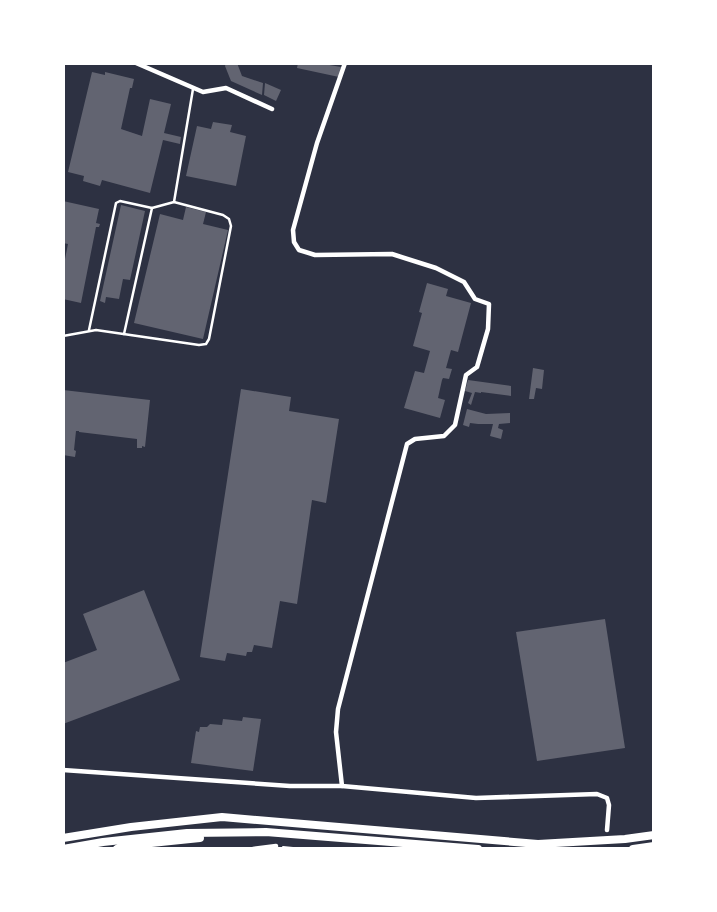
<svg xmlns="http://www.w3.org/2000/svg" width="717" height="912" viewBox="0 0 717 912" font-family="'Work Sans',sans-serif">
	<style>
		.building { fill: #626471 }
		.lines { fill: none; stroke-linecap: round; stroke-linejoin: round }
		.path { stroke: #fff; stroke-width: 2 }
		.service { stroke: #fff; stroke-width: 2.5 }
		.minor { stroke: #fff; stroke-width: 4.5 }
		.trunk { stroke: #fff; stroke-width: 8 }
	</style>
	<rect width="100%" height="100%" fill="#2d3142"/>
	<!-- building -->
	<g class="building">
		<polygon points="226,63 237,63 242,76 263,83 262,95 231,81 225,66"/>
		<polygon points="298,63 318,63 341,67 339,77 297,68"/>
		<polygon points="92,72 105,75 105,72 134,79 132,88 130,88 121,129 142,136 150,99 171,104 164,133 181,137 180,144 163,140 150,193 102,180 100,186 83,181 84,176 68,172"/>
		<polygon points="265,83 281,90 276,101 264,95"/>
		<polygon points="213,122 232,125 230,132 246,136 236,186 186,176 197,126 211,129"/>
		<polygon points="63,201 99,209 96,223 100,224 99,227 96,227 81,303 63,299 63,269 68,244 63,243"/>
		<polygon points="121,205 145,211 130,280 123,279 119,299 106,297 105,303 100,301"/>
		<polygon points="186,207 206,212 203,224 228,230 203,339 134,323 160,214 183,220"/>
		<polygon points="427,283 448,289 446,296 471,303 458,352 451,350 446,368 452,369 449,379 443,378 442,380 438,398 445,400 440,418 404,408 415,371 424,373 430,351 413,346 422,313 419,312"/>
		<polygon points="533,368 544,370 542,389 536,388 534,399 529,399"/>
		<polygon points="468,380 511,386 511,396 481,392 481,393 475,392 471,405 468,403 472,393 465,391"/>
		<polygon points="241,389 291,397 289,411 339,419 326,503 312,500 297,604 280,601 272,648 254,645 252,652 247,652 246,656 227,653 225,661 200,657"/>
		<polygon points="63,390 150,400 145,447 142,446 142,448 137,448 137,439 79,432 79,431 76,431 74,450 76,451 75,457 63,455"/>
		<polygon points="467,409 486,414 510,413 510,423 499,424 498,428 503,430 501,439 490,436 493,424 478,424 470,423 469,427 463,425"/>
		<polygon points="144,590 180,680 63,724 63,663 97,650 83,614"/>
		<polygon points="605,619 625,748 537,761 516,632"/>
		<polygon points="243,717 261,719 253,771 191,763 196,731 199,732 200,727 207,727 210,724 222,725 223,719 242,721"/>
	</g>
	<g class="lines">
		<!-- path -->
		<polyline class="path" points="283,847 303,849"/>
		<!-- service -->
		<g class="service">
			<polyline points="174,202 193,89"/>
			<polyline points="124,334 152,208"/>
			<polyline points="63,336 96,330 199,345 206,344 209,339 231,226 229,219 223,215 174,202 152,208 120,201 116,203 89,330"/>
		</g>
		<!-- minor -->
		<g class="minor">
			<polyline points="136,63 203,92 226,88 272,109"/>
			<polyline points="63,770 290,786 342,786 476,798 597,794 607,798 609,805 607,830"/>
			<polyline points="342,786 336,732 338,709 407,444 415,439 444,436 455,425 466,375 477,367 488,329 489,304 475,299 464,282 436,268 392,254 315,255 299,250 294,242 293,230 317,143 345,63"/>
			<polyline points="253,849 276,846"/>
		</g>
		<!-- trunk -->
		<g class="trunk">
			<polyline points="63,838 131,827 222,817 538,844 625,839 654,835"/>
			<polyline points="63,849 103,842 187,833 266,832 478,849"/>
			<polyline points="117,849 122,846 200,838"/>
			<polyline points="633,849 654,846"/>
		</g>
	</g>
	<!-- border -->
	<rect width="717" height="912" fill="none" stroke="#ffffff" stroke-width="130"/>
</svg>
